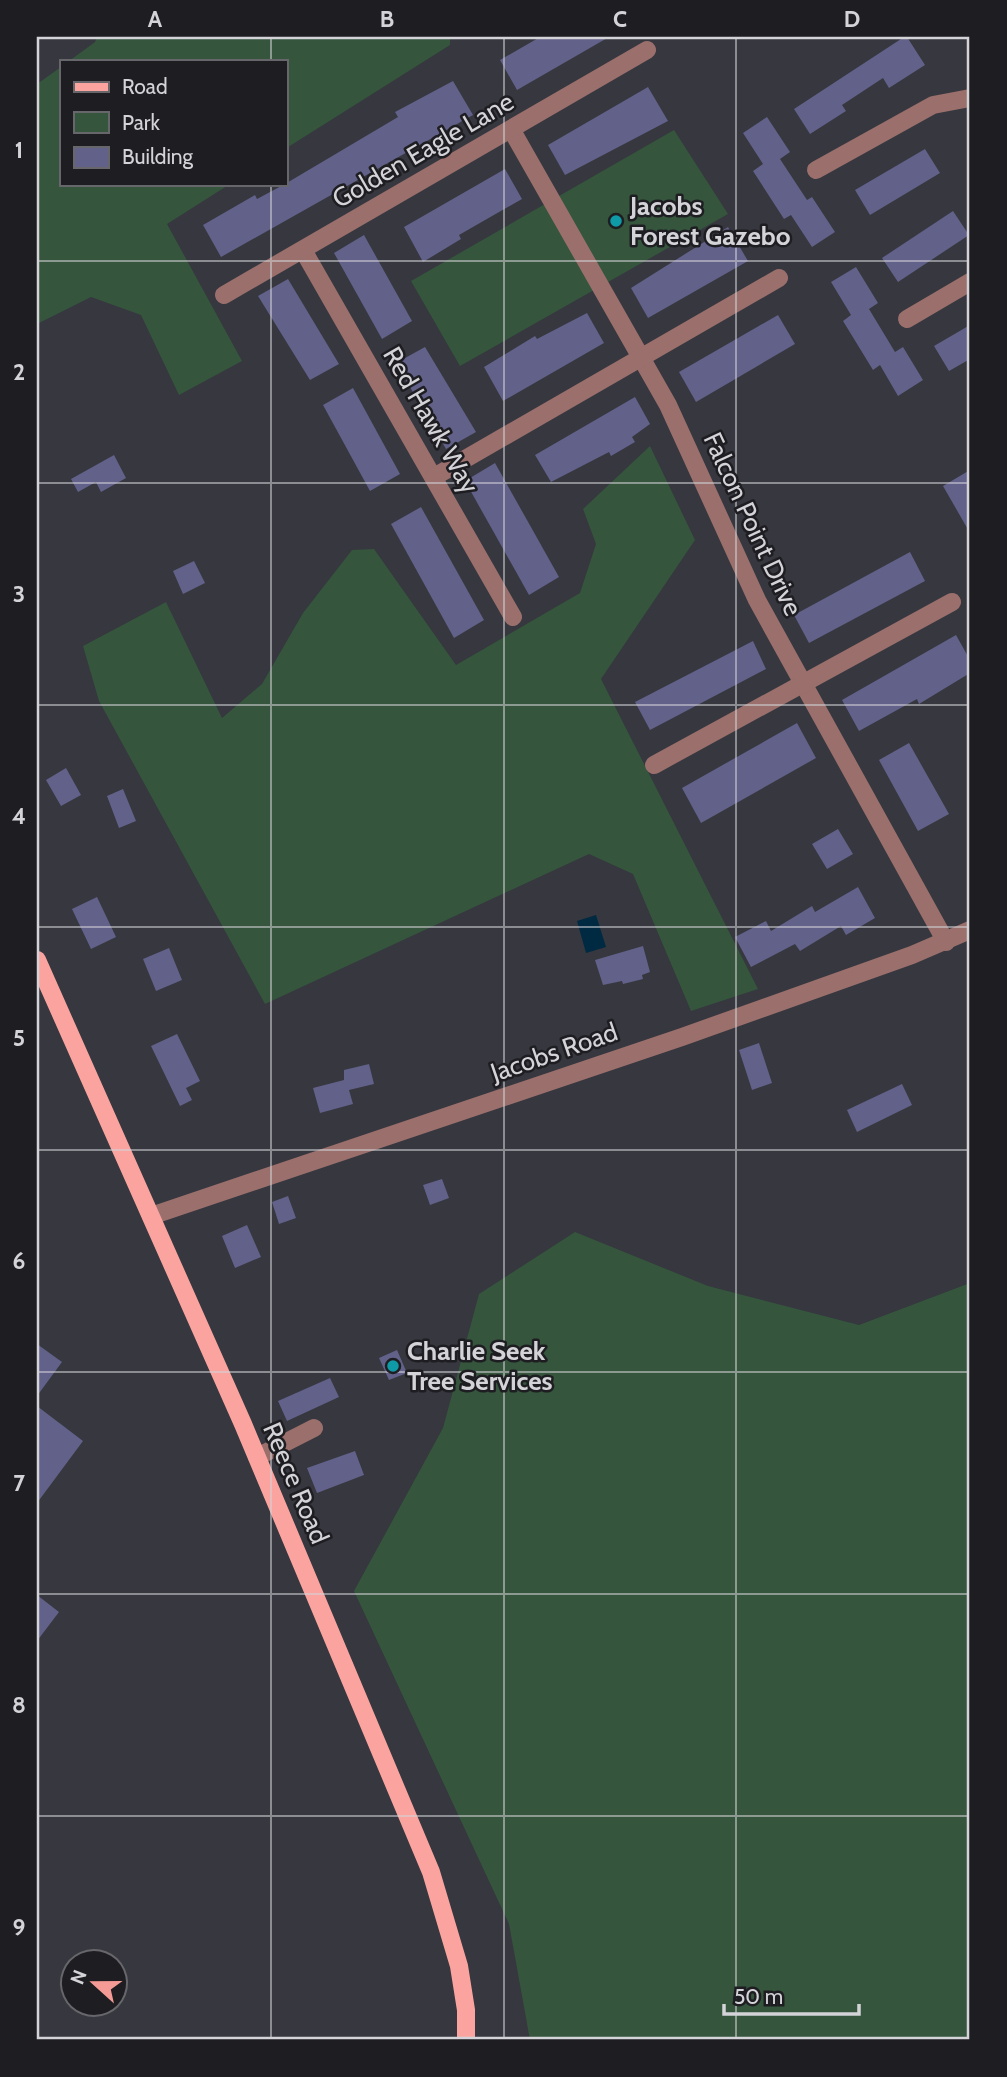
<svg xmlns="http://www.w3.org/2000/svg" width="1007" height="2077" viewBox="0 0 1007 2077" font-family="Cabin,sans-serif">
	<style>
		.green { fill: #35553d }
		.water { fill: #002a42 }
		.building { fill: #626189 }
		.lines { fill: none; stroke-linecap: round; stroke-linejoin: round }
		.minor { stroke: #9a6f6c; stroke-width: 18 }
		.major { stroke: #fba49f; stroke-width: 18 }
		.grid { fill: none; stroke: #d3d3d8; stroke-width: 2; stroke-opacity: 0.55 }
		.culture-dot { fill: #0f9aa8; stroke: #1e1e22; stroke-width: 2.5 }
		.labels { text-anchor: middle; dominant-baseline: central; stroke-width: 5; stroke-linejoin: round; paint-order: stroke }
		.street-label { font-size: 26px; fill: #d3d3d8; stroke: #1e1e22 }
		.poi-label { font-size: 26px; font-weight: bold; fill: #d3d3d8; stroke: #1e1e22; text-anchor: start }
		.neatline { fill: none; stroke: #d3d3d8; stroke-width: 2.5 }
		.grid-label { font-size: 23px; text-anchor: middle; font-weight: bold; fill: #d3d3d8 }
	</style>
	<rect width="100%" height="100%" fill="#36373f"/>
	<!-- green -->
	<g class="green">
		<polygon points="97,37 450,37 450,45 285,149 285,61 69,61 95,42"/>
		<polygon points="61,67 61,184 230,184 167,224 242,361 179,395 141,315 91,297 37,324 37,84"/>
		<polygon points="674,130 728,214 460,366 411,281"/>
		<polygon points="650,446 695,540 601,679 758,989 691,1011 633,874 589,854 265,1004 99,701 83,646 166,602 222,718 262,684 303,613 352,550 374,549 456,665 580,593 596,544 583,509"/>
		<polygon points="575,1232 708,1286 859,1325 970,1283 970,2040 530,2040 509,1924 354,1591 443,1428 479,1294"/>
	</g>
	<!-- water -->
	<polygon class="water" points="596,915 606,947 586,953 577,921"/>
	<!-- building -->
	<g class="building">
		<polygon points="540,37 609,37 517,90 500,60"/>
		<polygon points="904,37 907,37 925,65 889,88 883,78 842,105 846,111 810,134 794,109"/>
		<polygon points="453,81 473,115 221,257 203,225 255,195 257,199 285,184 398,117 395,112"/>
		<polygon points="648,87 668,121 565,175 548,145"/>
		<polygon points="767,117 790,152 780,159 807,200 812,197 835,232 812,247 791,215 784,219 753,171 763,164 743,133"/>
		<polygon points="925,149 940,173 870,215 855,190"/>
		<polygon points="505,169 522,199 459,235 461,239 423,262 404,227"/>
		<polygon points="953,211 969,235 898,282 882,258"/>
		<polygon points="728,227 748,261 648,318 631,288"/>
		<polygon points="364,235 412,321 382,339 334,253"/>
		<polygon points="856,267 878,303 869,309 895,352 903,347 923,380 898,396 880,365 873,370 843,321 851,315 831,282"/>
		<polygon points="288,279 339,364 310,380 258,296"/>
		<polygon points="587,313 604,343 503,401 484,367 535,336 537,339"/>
		<polygon points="778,315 795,344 696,402 679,372"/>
		<polygon points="970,325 970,359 949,371 934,346"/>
		<polygon points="425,347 476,432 446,449 396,363"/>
		<polygon points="353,388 400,474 370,491 323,405"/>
		<polygon points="635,397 650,424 632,437 635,442 611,456 609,452 551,482 535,455"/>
		<polygon points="114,455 126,478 101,492 96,482 78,492 71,479"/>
		<polygon points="495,463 559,577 529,595 465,481"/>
		<polygon points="970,470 970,533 943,486"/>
		<polygon points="421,507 484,620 454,638 391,524"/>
		<polygon points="910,552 925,581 809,643 794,615"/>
		<polygon points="194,561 205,583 183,594 173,571"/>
		<polygon points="956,635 970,660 970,673 919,704 917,699 859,731 842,700"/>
		<polygon points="753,641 766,669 650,730 635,702"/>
		<polygon points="797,723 816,758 701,823 682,788"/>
		<polygon points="909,743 949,814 918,831 879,760"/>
		<polygon points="66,768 81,795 61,806 46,780"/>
		<polygon points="123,789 136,821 119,828 107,796"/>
		<polygon points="838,829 853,854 827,869 812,844"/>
		<polygon points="858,887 875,918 846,935 841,926 800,951 795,944 751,967 735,937 766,921 771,931 812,906 815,912"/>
		<polygon points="97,897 116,937 91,949 72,909"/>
		<polygon points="643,946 650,972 642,975 643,979 623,984 622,981 603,985 595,960"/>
		<polygon points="169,948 182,980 156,991 143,959"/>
		<polygon points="177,1034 200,1081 186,1088 192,1100 180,1106 151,1046"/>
		<polygon points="759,1043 772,1083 752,1090 739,1050"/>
		<polygon points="369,1064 374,1084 349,1090 353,1104 320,1113 313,1088 344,1080 344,1070"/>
		<polygon points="902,1084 912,1105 857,1132 847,1110"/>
		<polygon points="442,1179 449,1198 430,1205 423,1185"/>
		<polygon points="288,1196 296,1218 279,1224 272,1202"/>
		<polygon points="247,1225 261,1257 235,1268 222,1236"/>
		<polygon points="37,1344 62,1362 37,1396"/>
		<polygon points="397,1350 407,1373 389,1380 379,1358"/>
		<polygon points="330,1378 339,1397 287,1421 278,1401"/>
		<polygon points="37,1406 83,1441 37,1503"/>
		<polygon points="355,1451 364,1475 317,1493 307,1468"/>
		<polygon points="37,1595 59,1612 37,1641"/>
	</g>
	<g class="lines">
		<!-- minor -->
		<g class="minor">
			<polyline points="511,129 668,405 757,600 946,942"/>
			<polyline points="816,170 933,105 970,98"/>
			<polyline points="303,250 513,617"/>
			<polyline points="224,295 647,50"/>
			<polyline points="907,319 970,282"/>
			<polyline points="434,477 779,278"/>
			<polyline points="654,765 952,602"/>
			<polyline points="151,1216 682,1037 912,955 970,930"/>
			<polyline points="257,1457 314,1428"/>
		</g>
		<!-- major -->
		<polyline class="major" points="37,960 243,1424 431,1872 459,1966 466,2010 466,2040"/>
	</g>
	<!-- grid -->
	<path class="grid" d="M271,37V61M504,37V2040M736,37V2040M271,184V2040M37,261H970M37,483H970M37,705H970M37,927H970M37,1150H970M37,1372H970M37,1594H970M37,1816H970"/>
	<!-- markers -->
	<g class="culture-dot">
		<circle cx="616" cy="221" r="7"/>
		<circle cx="393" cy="1366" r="7"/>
	</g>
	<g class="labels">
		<!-- street labels -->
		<g class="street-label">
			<text transform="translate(423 150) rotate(-30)">Golden Eagle Lane</text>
			<text transform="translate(431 420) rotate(60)">Red Hawk Way</text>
			<text transform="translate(753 524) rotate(65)">Falcon Point Drive</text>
			<text transform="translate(554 1052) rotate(-19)">Jacobs Road</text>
			<text transform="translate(296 1483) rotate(67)">Reece Road</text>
		</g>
		<!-- poi labels -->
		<g class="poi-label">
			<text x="630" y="206">Jacobs<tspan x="630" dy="30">Forest Gazebo</tspan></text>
			<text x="407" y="1351">Charlie Seek<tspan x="407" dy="30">Tree Services</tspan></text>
		</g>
	</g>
	<!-- border -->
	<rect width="1007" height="2077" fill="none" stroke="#1e1e22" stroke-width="77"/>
	<!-- legend -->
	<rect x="60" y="60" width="228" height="126" fill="#1e1e22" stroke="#66666b" stroke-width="2"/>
	<rect x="74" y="82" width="35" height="10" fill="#fba49f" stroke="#66666b" stroke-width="2"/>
	<text x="122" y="94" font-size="21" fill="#d3d3d8">Road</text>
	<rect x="74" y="112" width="35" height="21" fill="#35553d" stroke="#66666b" stroke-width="2"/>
	<text x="122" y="130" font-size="21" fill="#d3d3d8">Park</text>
	<rect x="74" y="147" width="35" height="21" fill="#626189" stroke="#66666b" stroke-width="2"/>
	<text x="122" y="164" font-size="21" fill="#d3d3d8">Building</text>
	<!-- north arrow -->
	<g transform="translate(94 1983) rotate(291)"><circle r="33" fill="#1e1e22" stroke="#66666b" stroke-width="2"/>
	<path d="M0-5L12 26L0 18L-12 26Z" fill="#f59b96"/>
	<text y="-10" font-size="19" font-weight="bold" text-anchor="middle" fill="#d3d3d8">N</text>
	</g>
	<!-- scale -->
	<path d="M724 2004v10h135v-10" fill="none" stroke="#d3d3d8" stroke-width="3.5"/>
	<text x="734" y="2004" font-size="21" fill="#d3d3d8" stroke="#1e1e22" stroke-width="5" paint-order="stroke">50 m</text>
	<rect x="38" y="38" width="930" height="2000" class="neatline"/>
	<g class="grid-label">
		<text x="155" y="27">A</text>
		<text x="387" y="27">B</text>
		<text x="620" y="27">C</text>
		<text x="852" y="27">D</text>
		<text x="19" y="158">1</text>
		<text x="19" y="380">2</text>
		<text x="19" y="602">3</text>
		<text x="19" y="824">4</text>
		<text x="19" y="1046">5</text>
		<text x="19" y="1269">6</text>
		<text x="19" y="1491">7</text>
		<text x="19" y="1713">8</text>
		<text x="19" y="1935">9</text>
	</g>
</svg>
